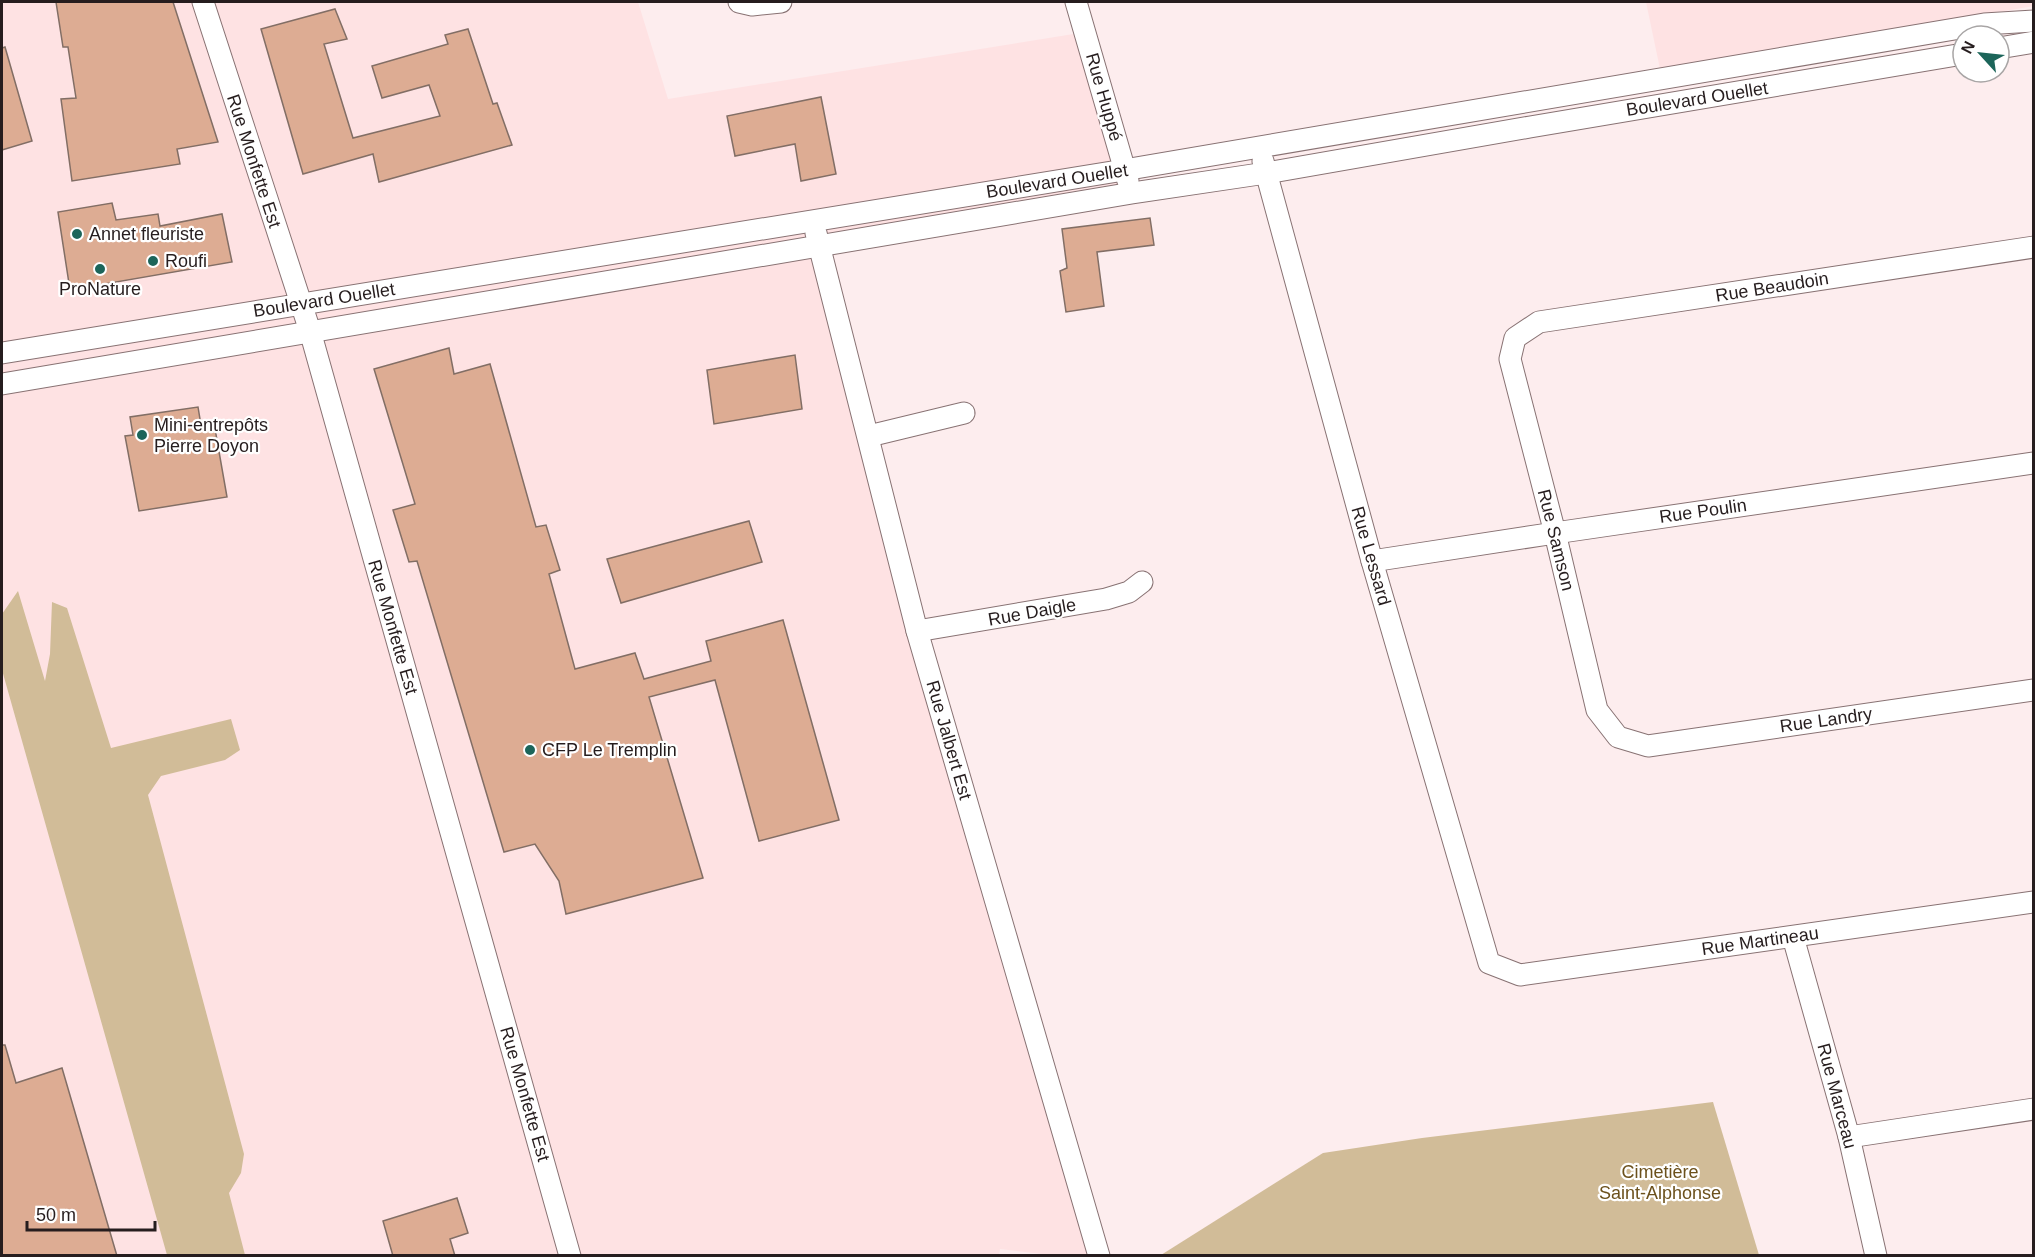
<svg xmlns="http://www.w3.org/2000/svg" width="2035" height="1257" viewBox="0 0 2035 1257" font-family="Helvetica,sans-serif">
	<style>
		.built { fill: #fee2e3 }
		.green { fill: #d1bc98 }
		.building { fill: #ddac93; stroke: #826e65; stroke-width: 1.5 }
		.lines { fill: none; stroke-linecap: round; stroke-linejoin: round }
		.minor-casing { stroke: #887273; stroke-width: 23 }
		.minor { stroke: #fff; stroke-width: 21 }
		.poi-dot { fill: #1c655a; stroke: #fff; stroke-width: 2 }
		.labels { text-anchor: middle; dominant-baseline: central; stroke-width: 4.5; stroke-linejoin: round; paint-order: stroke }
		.street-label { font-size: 18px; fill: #261d1e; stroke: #fff }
		.poi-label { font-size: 18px; fill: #261d1e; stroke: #fff; text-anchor: start }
		.park-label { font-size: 18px; fill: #6c511c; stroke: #fff }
	</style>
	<rect width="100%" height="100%" fill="#fdedee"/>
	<!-- built -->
	<g class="built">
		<polygon points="2,2 638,2 668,99 1086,32 1132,193 821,247 1099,1255 1051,1255 1000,1249 999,1256 2,1256"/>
		<polygon points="1646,2 2033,2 2034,6 1660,69"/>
	</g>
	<!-- green -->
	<g class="green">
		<polygon points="18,591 45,681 50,654 52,602 67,608 111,748 231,719 240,750 225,760 161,776 148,795 244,1154 241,1173 229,1193 245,1255 167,1255 2,670 2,614"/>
		<polygon points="1713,1102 1759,1255 1161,1255 1323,1153 1422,1138"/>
	</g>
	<!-- building -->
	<g class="building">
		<polygon points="56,2 173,2 218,142 177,149 180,164 72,181 61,99 76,98 68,47 63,47"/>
		<polygon points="335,9 347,39 324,44 353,138 440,116 429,85 382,98 372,66 448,44 445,35 468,29 493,104 497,103 512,145 379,182 373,154 303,174 261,29"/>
		<polygon points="5,47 32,141 2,150 2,48"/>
		<polygon points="821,97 836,174 801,181 795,144 735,156 727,116"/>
		<polygon points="112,203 116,220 158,214 160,226 222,214 232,262 70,290 58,212"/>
		<polygon points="1150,218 1154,245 1097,252 1104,306 1066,312 1060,271 1067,268 1062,229"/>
		<polygon points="449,348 454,374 490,364 536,527 546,525 560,570 549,574 575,669 635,653 644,679 711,661 706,641 783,620 839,820 759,841 715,680 649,697 703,878 566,914 559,881 535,844 504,852 417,561 409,562 393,510 415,504 374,369"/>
		<polygon points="795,355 802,409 714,424 707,370"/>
		<polygon points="198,407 201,425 214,423 227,497 139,511 125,436 133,435 130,417"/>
		<polygon points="749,521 762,562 621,603 607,559"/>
		<polygon points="2,1045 5,1045 16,1083 62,1068 117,1256 2,1256"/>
		<polygon points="457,1198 468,1233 450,1239 455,1256 393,1256 383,1221"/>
	</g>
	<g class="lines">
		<!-- minor casing -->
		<g class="minor-casing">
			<g id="minor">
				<polyline points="203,2 310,331 570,1256"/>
				<polyline points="739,2 752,5 781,2"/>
				<polyline points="1076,2 1128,181"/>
				<polyline points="1999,48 2034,42"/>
				<polyline points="1263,161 1372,561 1489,963 1520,975 2034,902"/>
				<polyline points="816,233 917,631 1099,1256"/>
				<polyline points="2034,247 1539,322 1515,338 1510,359 1555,533 1597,710 1618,737 1648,746 2034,690"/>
				<polyline points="2,353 1124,170 1984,24 2034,21"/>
				<polyline points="2,384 1132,193 1266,173 1530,127 1963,54"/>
				<polyline points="869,436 964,413"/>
				<polyline points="1372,561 1555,533 2034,463"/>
				<polyline points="917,631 1106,599 1129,592 1142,582"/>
				<polyline points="1793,937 1849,1137 1876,1256"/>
				<polyline points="1849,1137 2034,1109"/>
			</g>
		</g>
		<!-- minor -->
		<use href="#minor" class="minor"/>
	</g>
	<!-- markers -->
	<g class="poi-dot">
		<circle cx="77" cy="234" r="6"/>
		<circle cx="153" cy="261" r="6"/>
		<circle cx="100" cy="269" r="6"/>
		<circle cx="142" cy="435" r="6"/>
		<circle cx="530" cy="750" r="6"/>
	</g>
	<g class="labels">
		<!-- street labels -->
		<g class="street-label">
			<text transform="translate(1104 97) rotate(74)">Rue Huppé</text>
			<text transform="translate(1697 99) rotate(-9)">Boulevard Ouellet</text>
			<text transform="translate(254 161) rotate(72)">Rue Monfette Est</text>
			<text transform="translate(1057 181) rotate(-9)">Boulevard Ouellet</text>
			<text transform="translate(1772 287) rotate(-9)">Rue Beaudoin</text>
			<text transform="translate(324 300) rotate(-9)">Boulevard Ouellet</text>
			<text transform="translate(1703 511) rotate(-8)">Rue Poulin</text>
			<text transform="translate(1556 540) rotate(76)">Rue Samson</text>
			<text transform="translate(1371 556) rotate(74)">Rue Lessard</text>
			<text transform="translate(1032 612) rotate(-10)">Rue Daigle</text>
			<text transform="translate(393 627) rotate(74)">Rue Monfette Est</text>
			<text transform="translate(1826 720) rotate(-8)">Rue Landry</text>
			<text transform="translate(949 740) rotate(74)">Rue Jalbert Est</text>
			<text transform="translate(1760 941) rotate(-8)">Rue Martineau</text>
			<text transform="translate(525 1094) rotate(74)">Rue Monfette Est</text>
			<text transform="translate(1837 1096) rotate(75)">Rue Marceau</text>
		</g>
		<!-- poi labels -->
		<g class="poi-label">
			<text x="89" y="234">Annet fleuriste</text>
			<text x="165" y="261">Roufi</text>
			<text x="100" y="289" text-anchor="middle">ProNature</text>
			<text x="154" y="425">Mini-entrepôts<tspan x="154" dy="21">Pierre Doyon</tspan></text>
			<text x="542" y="750">CFP Le Tremplin</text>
		</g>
		<!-- park labels -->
		<g class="park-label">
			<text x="1660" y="1172">Cimetière<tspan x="1660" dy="21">Saint-Alphonse</tspan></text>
		</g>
	</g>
	<!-- border -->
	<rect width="2035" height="1257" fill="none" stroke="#261d1e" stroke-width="6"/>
	<!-- north arrow -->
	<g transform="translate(1981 54) rotate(297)"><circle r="28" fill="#ffffff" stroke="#a8a5a5" stroke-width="1.5"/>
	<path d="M0-4.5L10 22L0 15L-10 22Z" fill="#1c655a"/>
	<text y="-9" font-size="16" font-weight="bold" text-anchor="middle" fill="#261d1e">N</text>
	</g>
	<!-- scale -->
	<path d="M27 1221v9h128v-9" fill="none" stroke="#261d1e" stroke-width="3"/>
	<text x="36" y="1221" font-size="18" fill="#261d1e" stroke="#ffffff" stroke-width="4.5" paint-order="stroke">50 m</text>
</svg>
